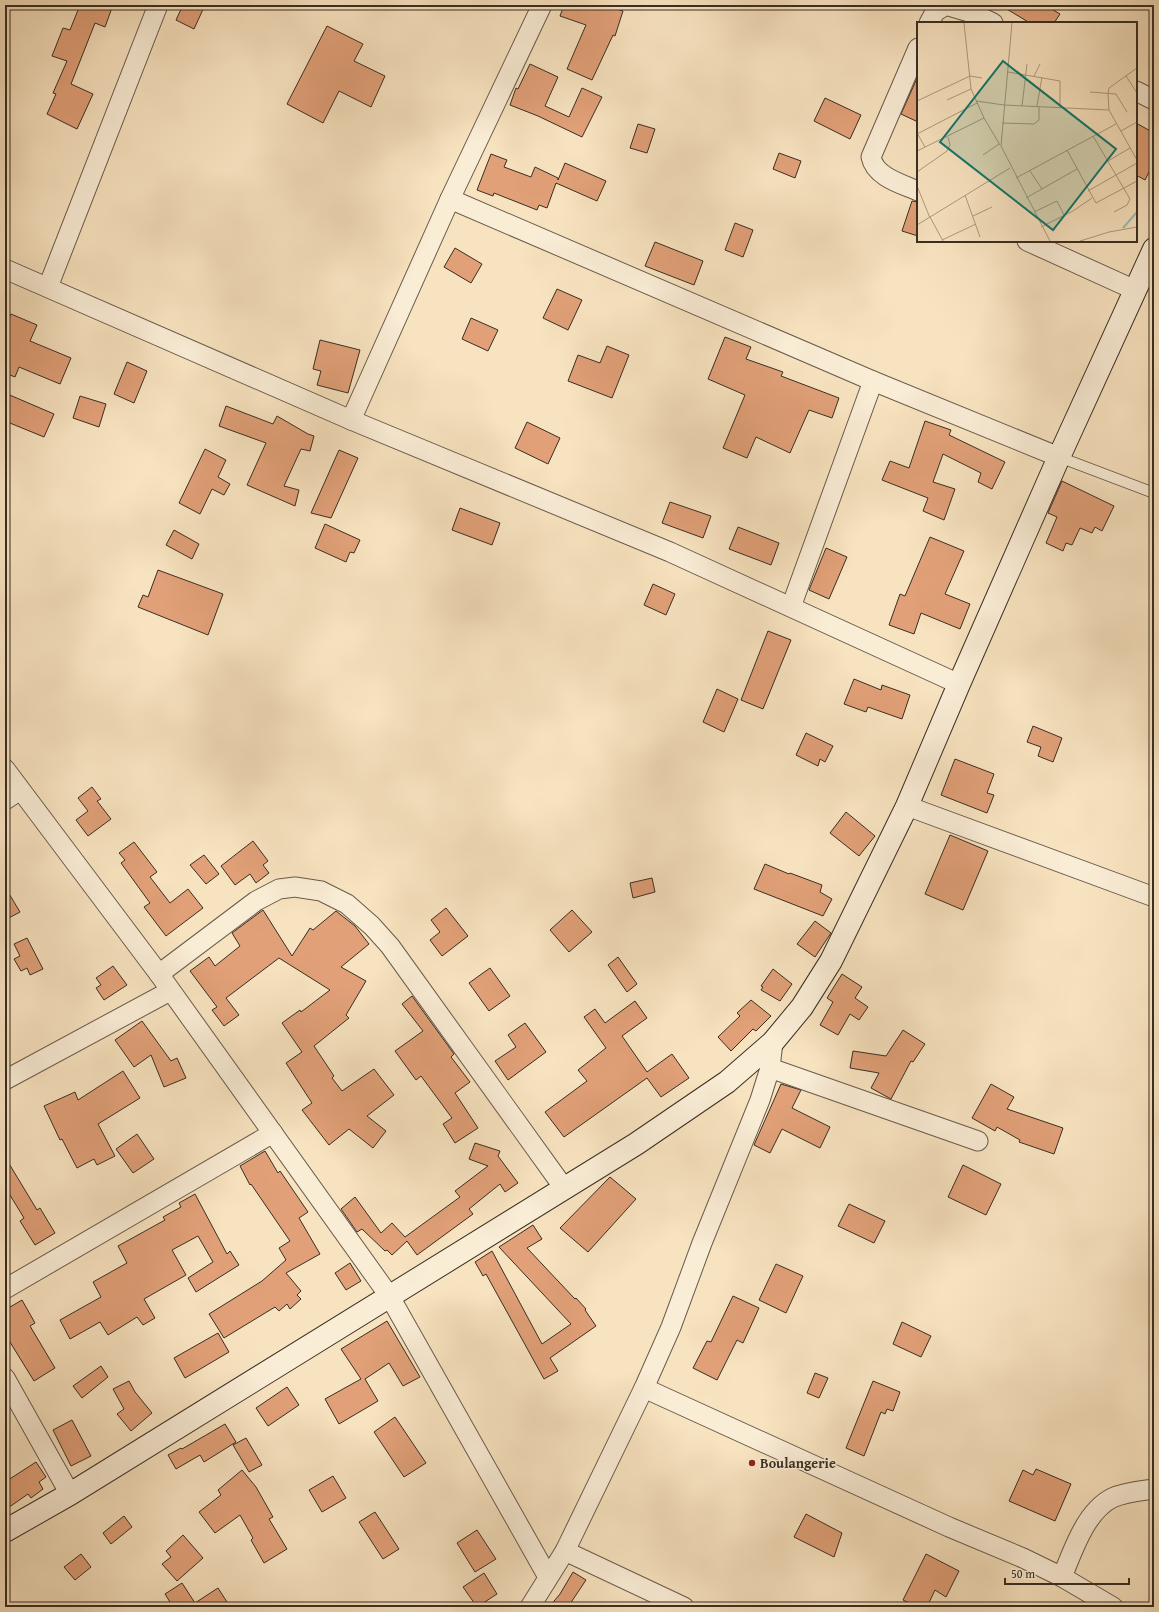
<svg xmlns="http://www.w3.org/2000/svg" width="1159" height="1612" viewBox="0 0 1159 1612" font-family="'Gentium Book Plus',serif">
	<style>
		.building { fill: #e1a078; stroke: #392e22 }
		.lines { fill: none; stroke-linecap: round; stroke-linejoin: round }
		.lane-casing { stroke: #695b4a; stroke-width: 12 }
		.street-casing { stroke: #695b4a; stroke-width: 21 }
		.secondary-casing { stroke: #392e22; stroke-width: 24 }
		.lane { stroke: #faedd6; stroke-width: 10 }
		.street { stroke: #faedd6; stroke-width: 19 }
		.secondary { stroke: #faedd6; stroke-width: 22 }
		.poi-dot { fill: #8f2418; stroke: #faedd6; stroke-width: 1.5 }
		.labels { text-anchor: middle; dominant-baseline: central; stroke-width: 3; stroke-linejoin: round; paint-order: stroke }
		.poi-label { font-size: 14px; font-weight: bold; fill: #392e22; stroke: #faedd6; text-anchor: start }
		.inset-river { fill: none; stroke: #9dbeb6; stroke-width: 2 }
		.inset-road { fill: none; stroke: #ac9b81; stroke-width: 1 }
		.view { fill: #0f766e; fill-opacity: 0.15; stroke: #0f766e; stroke-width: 2 }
		.inset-edge { fill: none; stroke: #392e22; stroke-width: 2 }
	</style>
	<rect width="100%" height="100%" fill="#f8e3c0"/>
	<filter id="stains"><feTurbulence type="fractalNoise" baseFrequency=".005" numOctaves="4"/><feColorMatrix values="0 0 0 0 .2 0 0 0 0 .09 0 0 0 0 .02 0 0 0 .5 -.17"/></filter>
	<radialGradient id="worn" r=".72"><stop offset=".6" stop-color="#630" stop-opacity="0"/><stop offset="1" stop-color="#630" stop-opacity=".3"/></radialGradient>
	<!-- building -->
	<g class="building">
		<polygon points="80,5 113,5 105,27 95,23 71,84 93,94 77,129 47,114 56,94 53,93 67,61 52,56 63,28 70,30"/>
		<polygon points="183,5 205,5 194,29 176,20"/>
		<polygon points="564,5 605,5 623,11 615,36 613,35 592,80 567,69 586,25 560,16"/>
		<polygon points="1000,5 1045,5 1060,14 1054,23 1030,23"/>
		<polygon points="327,26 363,44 354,61 385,76 371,107 339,91 323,123 287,104"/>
		<polygon points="530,64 558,77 545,106 569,117 582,88 602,97 582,137 538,116 510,105 516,88 518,89"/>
		<polygon points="918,76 918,122 901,114"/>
		<polygon points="825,98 861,115 850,139 814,121"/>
		<polygon points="1136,123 1154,133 1154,162 1145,180 1136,175"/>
		<polygon points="638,124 655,129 647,153 630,148"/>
		<polygon points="779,153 801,161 795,178 773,169"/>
		<polygon points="491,154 507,160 504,167 531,177 535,167 558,178 558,180 565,163 606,181 597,201 556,183 547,208 539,205 537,210 494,193 493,196 477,190"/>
		<polygon points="912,201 918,202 918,236 902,231"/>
		<polygon points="735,223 753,230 743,257 725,250"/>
		<polygon points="655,242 703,261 694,285 645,266"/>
		<polygon points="455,248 482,264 471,283 444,267"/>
		<polygon points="557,289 582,300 568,330 543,318"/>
		<polygon points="11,314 37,325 30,341 71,358 60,384 19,367 15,377 5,373 5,327"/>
		<polygon points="471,318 498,330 488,351 462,339"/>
		<polygon points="725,337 751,347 746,359 783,372 781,376 839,398 832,418 809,410 790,453 756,437 747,458 723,448 745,395 708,379"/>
		<polygon points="320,340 360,350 348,393 317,385 321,371 313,369"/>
		<polygon points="607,346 629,355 612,398 568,381 578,355 600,363"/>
		<polygon points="127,362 147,371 134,403 114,394"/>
		<polygon points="5,393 54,414 44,437 5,421"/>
		<polygon points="80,396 106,404 99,427 73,418"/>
		<polygon points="226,406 273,424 277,416 308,434 314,436 310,451 301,449 284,486 299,490 295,506 247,485 266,443 219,426"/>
		<polygon points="925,421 951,430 949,435 1005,462 992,489 978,482 981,473 943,454 933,482 955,489 944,520 923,511 928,498 882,480 890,461 909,468"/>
		<polygon points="527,422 560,438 548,464 515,448"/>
		<polygon points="205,449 226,460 218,477 230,484 224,495 212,489 200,514 179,503"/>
		<polygon points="339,450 358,458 331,518 311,513"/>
		<polygon points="1062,481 1114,506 1102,531 1095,527 1092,533 1080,528 1072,545 1066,543 1063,551 1046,543 1057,517 1048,513"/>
		<polygon points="670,502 711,516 703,538 662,523"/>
		<polygon points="460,508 500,523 492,545 452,530"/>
		<polygon points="325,524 360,540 354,553 350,552 346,562 315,548"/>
		<polygon points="738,527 779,543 771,565 729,549"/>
		<polygon points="174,530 199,544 192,559 166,545"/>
		<polygon points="930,537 964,551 945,594 970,604 960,629 921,613 914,634 889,625 900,594 905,596"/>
		<polygon points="826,548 847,557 829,599 809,590"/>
		<polygon points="158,570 223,594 208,635 138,607 143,595 148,597"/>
		<polygon points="653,584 675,594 666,615 644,605"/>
		<polygon points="768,631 791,640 763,709 741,700"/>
		<polygon points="854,679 881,690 882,685 910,695 902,719 868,707 866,712 844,704"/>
		<polygon points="717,689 738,699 724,732 703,722"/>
		<polygon points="1033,726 1062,738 1053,762 1038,756 1041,747 1027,742"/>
		<polygon points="806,733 833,746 825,762 820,759 818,766 796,755"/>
		<polygon points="955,759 994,774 987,793 994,795 987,813 941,795"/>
		<polygon points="92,787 101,799 97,801 111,819 88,836 76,820 88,811 78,798"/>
		<polygon points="846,812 875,836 859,856 830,833"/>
		<polygon points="950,835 988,851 963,910 925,894"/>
		<polygon points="253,841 268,861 263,865 269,873 256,883 250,874 235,885 221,866"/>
		<polygon points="134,842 157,872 150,877 170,903 188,889 203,908 166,936 144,907 150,903 121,863 125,860 119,853"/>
		<polygon points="204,855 219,874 206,884 190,865"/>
		<polygon points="765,864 789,874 790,873 822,885 820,892 832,899 823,916 754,889"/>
		<polygon points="652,878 655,892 633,898 630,883"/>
		<polygon points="5,887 20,912 5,920"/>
		<polygon points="446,908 468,936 442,956 430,940 440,932 431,920"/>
		<polygon points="263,910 292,956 310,928 313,930 336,911 355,926 369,944 341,967 366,981 346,1015 349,1018 314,1046 334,1076 332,1078 342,1091 374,1069 394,1095 367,1116 386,1131 373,1148 349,1129 329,1145 302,1110 312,1103 286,1063 302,1052 282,1023 300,1010 301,1012 330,990 279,958 226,998 239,1015 224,1026 212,1010 217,1007 190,971 209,957 215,966 240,946 232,933"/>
		<polygon points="572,910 592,932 569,952 550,930"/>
		<polygon points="815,921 831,933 815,957 797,944"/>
		<polygon points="27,938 43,969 30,975 27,968 21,971 14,959 20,956 14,944"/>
		<polygon points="618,957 637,984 627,992 608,965"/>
		<polygon points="113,966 127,985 104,1000 96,988 101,985 96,978"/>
		<polygon points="490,968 510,996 489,1011 469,983"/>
		<polygon points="773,969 792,984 780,1001 761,990 763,987 761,986"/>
		<polygon points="842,974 862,987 855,998 868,1007 859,1020 850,1014 838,1035 820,1025 833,1002 827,998"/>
		<polygon points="412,996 454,1054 451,1057 470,1082 455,1093 478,1128 455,1143 443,1124 452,1118 421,1076 416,1080 395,1051 423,1031 402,1004"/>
		<polygon points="751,1000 771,1016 756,1031 753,1029 731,1051 718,1037 740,1016 737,1013"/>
		<polygon points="635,1001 647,1018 622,1036 647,1072 672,1054 689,1078 661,1097 647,1078 564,1137 545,1112 587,1081 578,1070 606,1048 584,1017 595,1009 605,1023"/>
		<polygon points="142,1021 171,1061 177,1058 186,1078 164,1087 151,1055 134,1067 115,1040"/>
		<polygon points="525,1023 546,1052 508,1080 495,1061 516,1047 508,1035"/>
		<polygon points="903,1030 925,1044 913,1062 911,1061 891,1099 871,1088 879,1073 850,1068 853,1051 886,1056"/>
		<polygon points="123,1071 140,1098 98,1124 115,1156 97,1165 94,1159 77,1168 62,1139 60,1140 44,1106 75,1092 78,1100"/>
		<polygon points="781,1084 801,1090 792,1108 830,1127 820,1148 782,1129 770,1153 754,1145"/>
		<polygon points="991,1084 1014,1097 1007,1109 1063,1128 1054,1154 1019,1142 1020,1140 997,1127 995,1131 972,1118"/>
		<polygon points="137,1134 154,1159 133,1173 116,1149"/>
		<polygon points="475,1143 500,1151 498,1156 518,1183 505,1192 500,1184 469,1209 473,1214 417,1255 407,1241 392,1255 387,1250 385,1251 362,1229 357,1232 341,1209 355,1197 381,1233 392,1223 405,1237 460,1197 455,1191 488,1166 469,1159"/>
		<polygon points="265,1151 278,1173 280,1171 308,1212 299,1218 320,1254 286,1273 301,1291 297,1295 301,1299 290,1309 287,1304 279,1311 275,1307 224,1338 209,1314 262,1281 286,1260 279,1248 290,1241 251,1184 250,1185 240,1166"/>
		<polygon points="5,1157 37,1210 40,1208 55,1233 35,1245 20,1221 24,1218 5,1187"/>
		<polygon points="963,1165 1001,1184 986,1215 948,1197"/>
		<polygon points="610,1177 636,1199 588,1252 560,1228"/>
		<polygon points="195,1194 227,1254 230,1251 239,1265 196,1292 188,1278 213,1262 198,1236 172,1250 186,1275 144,1299 155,1318 143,1325 137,1317 108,1335 100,1322 70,1339 60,1320 101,1297 93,1282 127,1263 118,1246 165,1220 163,1217 181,1207 179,1203"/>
		<polygon points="849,1204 885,1221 874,1243 838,1226"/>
		<polygon points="533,1225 542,1239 527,1248 575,1299 576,1298 586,1309 585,1310 596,1326 550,1358 558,1371 544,1379 486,1274 483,1276 475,1262 492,1251 542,1344 571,1324 499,1247"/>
		<polygon points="350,1263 361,1281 346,1290 335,1273"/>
		<polygon points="776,1264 803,1276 786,1313 759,1300"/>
		<polygon points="733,1296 759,1308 743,1343 737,1340 717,1380 693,1368 707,1341 711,1342"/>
		<polygon points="22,1300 35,1323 30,1326 55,1368 34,1381 5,1334 5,1310"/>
		<polygon points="387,1321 420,1377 403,1386 389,1363 365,1379 378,1401 339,1424 325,1399 361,1379 341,1349"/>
		<polygon points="902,1322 931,1336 921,1357 893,1344"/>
		<polygon points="218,1333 229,1352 185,1378 174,1358"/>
		<polygon points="101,1366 108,1377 82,1398 73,1386"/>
		<polygon points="815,1373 828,1378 819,1398 807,1393"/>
		<polygon points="129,1381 135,1392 152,1413 131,1431 117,1414 124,1409 113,1389"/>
		<polygon points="873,1381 900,1392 893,1411 887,1409 885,1414 881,1412 864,1456 846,1448"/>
		<polygon points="287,1387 299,1405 268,1426 256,1408"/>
		<polygon points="395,1417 426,1463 404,1477 374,1432"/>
		<polygon points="72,1420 91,1456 71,1466 53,1430"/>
		<polygon points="225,1424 236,1442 204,1462 200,1455 176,1469 168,1455 181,1448 182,1449"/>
		<polygon points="246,1438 262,1465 249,1472 233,1445"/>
		<polygon points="36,1462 46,1477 39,1482 43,1489 31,1498 28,1494 5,1510 5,1482"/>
		<polygon points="1036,1469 1071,1484 1055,1521 1009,1501 1023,1470 1033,1475"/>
		<polygon points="242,1470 256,1487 273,1517 269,1519 287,1549 264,1563 251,1540 253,1538 240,1515 215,1533 199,1512 221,1495 218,1490"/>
		<polygon points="333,1476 346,1498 322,1512 309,1490"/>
		<polygon points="375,1512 399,1549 383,1559 359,1522"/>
		<polygon points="806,1514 842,1533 834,1557 794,1537"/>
		<polygon points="124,1516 132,1527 111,1544 103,1533"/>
		<polygon points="477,1530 496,1559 475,1572 457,1543"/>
		<polygon points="183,1535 203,1558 177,1581 162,1564 171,1557 166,1551"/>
		<polygon points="81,1554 91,1567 75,1580 64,1567"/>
		<polygon points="926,1554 959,1571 946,1597 935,1590 927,1607 917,1607 903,1600"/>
		<polygon points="573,1572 586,1580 568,1607 549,1607 560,1594"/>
		<polygon points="484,1573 497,1594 477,1607 463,1587"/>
		<polygon points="182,1583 195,1603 218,1588 227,1602 219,1607 173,1607 165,1594"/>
	</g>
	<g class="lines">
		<!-- lane casing -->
		<g class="lane-casing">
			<polyline id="lane" points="1059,457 1154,493"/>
		</g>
		<!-- street casing -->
		<g class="street-casing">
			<g id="street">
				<polyline points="945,5 972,13 993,23"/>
				<polyline points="929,23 935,12 946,5"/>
				<path d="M918,48L871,157C875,177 902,184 918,191"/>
				<polyline points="1136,91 1154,100"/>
				<polyline points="450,199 873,381 1059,457"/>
				<polyline points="1027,241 1135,290"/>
				<polyline points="5,269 351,420 670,552 959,684"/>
				<polyline points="48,287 158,5"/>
				<polyline points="351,420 450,199 542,5"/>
				<polyline points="791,607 873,381"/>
				<polyline points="5,769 159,974 390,1297 548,1577"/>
				<polyline points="5,800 20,790"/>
				<polyline points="907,806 1154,897"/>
				<polyline points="159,974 256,901 279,889 295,887 321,891 347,904 372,926 390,946 564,1188"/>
				<polyline points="770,1068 978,1141"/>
				<polyline points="5,1080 170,991"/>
				<polyline points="5,1289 273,1133"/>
				<polyline points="5,1378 70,1494"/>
				<polyline points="644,1388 949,1527 1023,1558 1062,1577 1113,1607"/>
				<polyline points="565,1551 684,1607"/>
				<path d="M1062,1577C1073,1551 1085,1512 1112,1498C1125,1492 1140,1491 1154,1489"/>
				<polyline points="530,1607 565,1551 644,1388 671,1327 702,1243 760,1100 770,1068 773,1042"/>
			</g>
		</g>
		<!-- secondary casing -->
		<g class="secondary-casing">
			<polyline id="secondary" points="5,1531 70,1494 636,1144 727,1082 773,1042 802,1007 831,961 907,806 959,684 1059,457 1154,249"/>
		</g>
		<!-- lane -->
		<use href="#lane" class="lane"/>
		<!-- street -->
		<use href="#street" class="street"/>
		<!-- secondary -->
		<use href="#secondary" class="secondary"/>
	</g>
	<!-- markers -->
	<circle class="poi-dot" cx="752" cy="1463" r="4"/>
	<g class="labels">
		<!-- poi labels -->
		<g class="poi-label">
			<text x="760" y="1463">Boulangerie</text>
		</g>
	</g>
	<!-- overview -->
	<g transform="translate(917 22)">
		<rect width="220" height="220" fill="#f8e3c0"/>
		<path class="inset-river" d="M206,206L220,190"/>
		<path class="inset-road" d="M47,1L54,67L67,96L83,123M95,1L84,124L133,219M220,46L192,66L191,72L192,88L220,138M91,50L143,59V85M117,54L123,42M209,54L220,71M173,70L199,72L210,90M30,78L54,67M0,79L53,54L65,56M59,79L87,83L192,88M105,84L110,42M120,84L125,55M85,101L117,102L122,98V85M204,109L220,100M0,111L8,125M0,112L60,81M176,114L213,177L210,183L197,190M150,128L179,181L220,159M0,129L67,96M66,133L82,122M191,139L213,126M113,149L125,167M0,150L30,129L33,123L31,115M99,156L199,102M0,164L13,196M171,169L220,141M48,173L63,215M109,176L160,147M117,190L140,179L147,193M56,194L75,185M13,195L26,219M0,203L93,146M124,205L156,189L175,176M25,218L59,202M163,219L192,210L220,205"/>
		<path class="view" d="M86,39L199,127L136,208L23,120Z"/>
		<rect width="220" height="220" class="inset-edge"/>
	</g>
	<!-- margin -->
	<rect width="1159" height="1612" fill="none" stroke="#f8e3c0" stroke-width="20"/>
	<rect x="6" y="6" width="1147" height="1600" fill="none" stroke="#392e22" stroke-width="2"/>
	<rect x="10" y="10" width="1139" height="1592" fill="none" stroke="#392e22"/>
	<!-- scale -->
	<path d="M1005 1578v6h124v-6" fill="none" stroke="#392e22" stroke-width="2"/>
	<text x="1011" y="1578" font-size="12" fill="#392e22" stroke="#faedd6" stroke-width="3" paint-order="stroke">50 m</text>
	<rect width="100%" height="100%" filter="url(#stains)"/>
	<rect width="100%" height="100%" fill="url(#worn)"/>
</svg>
